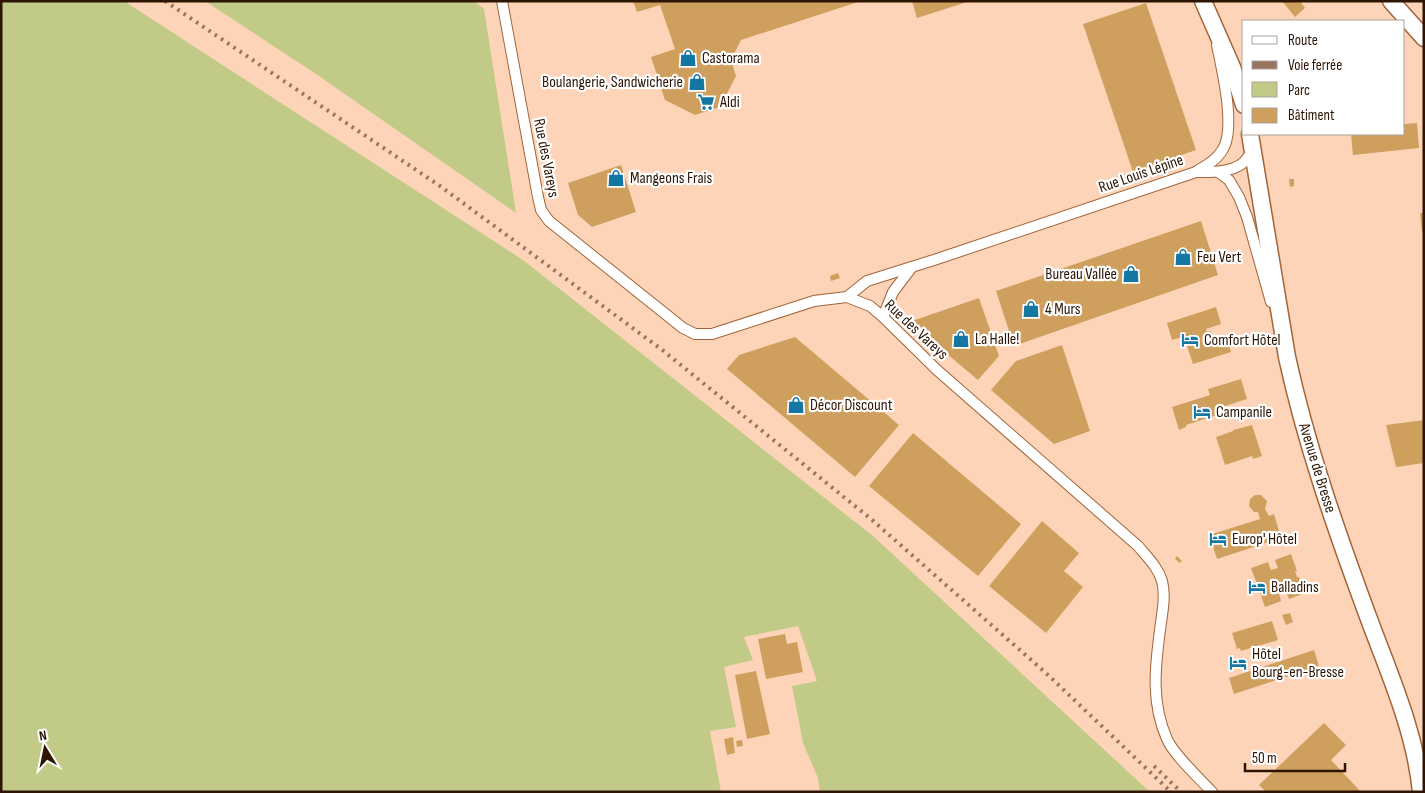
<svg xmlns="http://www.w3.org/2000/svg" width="1425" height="793" viewBox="0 0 1425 793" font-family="'Sofia Sans Condensed',sans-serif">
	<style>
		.green { fill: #c1cb87 }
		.building { fill: #cfa05d }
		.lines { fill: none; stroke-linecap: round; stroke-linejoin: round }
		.minor-casing { stroke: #a16437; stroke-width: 12 }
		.primary-casing { stroke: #a16437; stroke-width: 19 }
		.minor { stroke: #fff; stroke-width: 10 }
		.primary { stroke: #fff; stroke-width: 16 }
		.rail { stroke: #97755f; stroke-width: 4; stroke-dasharray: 2.5 5; stroke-linecap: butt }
		.labels { text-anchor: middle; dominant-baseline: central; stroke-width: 4.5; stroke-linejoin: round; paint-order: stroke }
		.poi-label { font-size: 16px; fill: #2d1403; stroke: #fff; text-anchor: start }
		.street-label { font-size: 16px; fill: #2d1403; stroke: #fff }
	</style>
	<rect width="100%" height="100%" fill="#fed4b9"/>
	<!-- green -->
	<g class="green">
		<polygon points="1,1 124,1 523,260 873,536 1150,792 820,792 818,778 803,743 792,686 817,681 798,626 744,637 753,660 724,667 736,727 710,731 721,792 1,792"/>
		<polygon points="205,1 474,1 484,9 516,213 316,74"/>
	</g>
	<!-- building -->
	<g class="building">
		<polygon points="633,1 858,1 858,2 741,40 731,60 736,76 720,107 695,115 665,100 651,57 675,49 660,5 637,12"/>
		<polygon points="912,1 967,1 967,2 917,18"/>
		<polygon points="1282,1 1300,1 1305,8 1295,17"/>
		<polygon points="1146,3 1196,150 1133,172 1083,24"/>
		<polygon points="1417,123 1419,148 1353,155 1351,134 1404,134 1404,124"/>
		<polygon points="621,165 636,212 592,227 578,215 568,183"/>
		<polygon points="1289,179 1294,179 1294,186 1290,187"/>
		<polygon points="1420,213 1424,213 1424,232 1422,232"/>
		<polygon points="1201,221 1218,275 1014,346 996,291"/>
		<polygon points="838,273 840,278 831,281 830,276"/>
		<polygon points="979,298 999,356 978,380 909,322"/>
		<polygon points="1216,307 1221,324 1206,329 1207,332 1211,331 1213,336 1216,335 1217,338 1226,335 1231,352 1193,364 1186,343 1188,342 1186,336 1172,340 1167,323"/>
		<polygon points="795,337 899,425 855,477 727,369 739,355"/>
		<polygon points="1062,345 1090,431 1054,444 991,390 1016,361"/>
		<polygon points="1241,379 1247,399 1216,409 1217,415 1186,425 1186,427 1179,430 1172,407 1210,395 1208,389"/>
		<polygon points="1424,420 1424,463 1396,467 1386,425"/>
		<polygon points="1252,425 1262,456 1253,459 1252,456 1225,465 1216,437 1233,431 1233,430"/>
		<polygon points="913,433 1021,524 978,576 869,486"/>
		<polygon points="1255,495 1261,495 1267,501 1265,509 1269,516 1274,514 1281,538 1217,559 1209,535 1260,519 1258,512 1254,512 1249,506 1250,499"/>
		<polygon points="1042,521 1079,553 1064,571 1083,587 1046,633 989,586"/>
		<polygon points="1291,554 1297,571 1295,571 1297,577 1299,577 1305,593 1289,599 1286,591 1279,593 1281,601 1265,607 1259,590 1254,591 1253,586 1257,584 1251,568 1268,562 1271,570 1278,568 1275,560"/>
		<polygon points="1177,556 1182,561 1180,563 1175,559"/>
		<polygon points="1290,613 1293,622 1286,625 1282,615"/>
		<polygon points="1272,621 1278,640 1241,651 1240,648 1237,649 1232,633"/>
		<polygon points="785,634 787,644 797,642 803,672 766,679 758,639"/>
		<polygon points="1314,650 1319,666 1234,694 1229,678"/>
		<polygon points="756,671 770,734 747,739 735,675"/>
		<polygon points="1324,723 1346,745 1331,760 1361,792 1266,792 1259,785"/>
		<polygon points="733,737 735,753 727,755 724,739"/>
		<polygon points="742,740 743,746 737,747 736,741"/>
	</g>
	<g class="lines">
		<!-- minor casing -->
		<g class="minor-casing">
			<g id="minor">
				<path d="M502,1L538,197L541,210L549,221L683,328L695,334H712L814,301L847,297L870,306L883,317L937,370L1138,546C1147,557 1158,567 1162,581C1166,596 1162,614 1160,630C1155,668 1151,703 1167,739C1173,754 1200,779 1212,792"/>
				<path d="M1197,171C1207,165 1217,160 1223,149C1236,127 1222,70 1217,45"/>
				<polyline points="1218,172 1229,180 1239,197 1247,217 1271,302"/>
				<path d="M847,297L867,281L937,259L1196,172C1211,172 1230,173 1243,163C1246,160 1250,154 1253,151"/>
				<polyline points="883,317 893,292 912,267"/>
			</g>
		</g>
		<!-- primary casing -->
		<g class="primary-casing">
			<g id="primary">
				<polyline points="1203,1 1232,67 1244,105"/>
				<polyline points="1391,1 1424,38"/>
				<path d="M1250,134L1287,357C1306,444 1335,527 1366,611C1387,669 1415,729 1421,792"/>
			</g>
		</g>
		<!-- minor -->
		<use href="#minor" class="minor"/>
		<!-- primary -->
		<use href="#primary" class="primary"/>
		<!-- rail -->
		<g class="rail">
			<polyline points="165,1 440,186 661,349 871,519 1046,673 1171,792"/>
			<polyline points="1154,766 1181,792"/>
		</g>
	</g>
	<!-- icons -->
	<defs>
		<g id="shop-bare" transform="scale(1.35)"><path d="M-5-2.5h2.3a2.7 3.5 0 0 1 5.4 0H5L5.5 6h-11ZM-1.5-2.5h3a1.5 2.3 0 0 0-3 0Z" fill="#1376a3" stroke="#fff" stroke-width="2.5" paint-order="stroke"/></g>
		<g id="supermarket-bare" transform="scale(1.35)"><path d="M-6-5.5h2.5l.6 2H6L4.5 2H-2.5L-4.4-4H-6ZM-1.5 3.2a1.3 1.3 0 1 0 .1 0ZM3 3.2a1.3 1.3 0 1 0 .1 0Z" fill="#1376a3" stroke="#fff" stroke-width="2.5" paint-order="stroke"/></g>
		<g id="hotel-bare" transform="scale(1.35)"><path d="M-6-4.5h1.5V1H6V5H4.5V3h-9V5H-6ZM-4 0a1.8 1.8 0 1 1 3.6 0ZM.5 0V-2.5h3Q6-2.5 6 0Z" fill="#1376a3" stroke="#fff" stroke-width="2.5" paint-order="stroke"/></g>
	</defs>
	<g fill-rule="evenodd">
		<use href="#shop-bare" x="688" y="58"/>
		<use href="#shop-bare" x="697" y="82"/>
		<use href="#supermarket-bare" x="706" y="102"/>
		<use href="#shop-bare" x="616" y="178"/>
		<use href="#shop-bare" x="1183" y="257"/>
		<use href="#shop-bare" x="1131" y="274"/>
		<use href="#shop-bare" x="1031" y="309"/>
		<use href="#shop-bare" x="961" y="339"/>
		<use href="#hotel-bare" x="1190" y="340"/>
		<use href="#shop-bare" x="796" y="405"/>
		<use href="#hotel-bare" x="1202" y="412"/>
		<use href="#hotel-bare" x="1218" y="539"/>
		<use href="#hotel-bare" x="1257" y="587"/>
		<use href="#hotel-bare" x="1238" y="663"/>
	</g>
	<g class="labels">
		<!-- poi labels -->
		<g class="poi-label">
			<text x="702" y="58">Castorama</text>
			<text x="683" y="82" text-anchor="end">Boulangerie, Sandwicherie</text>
			<text x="720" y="102">Aldi</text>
			<text x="630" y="178">Mangeons Frais</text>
			<text x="1197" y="257">Feu Vert</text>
			<text x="1117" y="274" text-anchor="end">Bureau Vallée</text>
			<text x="1045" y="309">4 Murs</text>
			<text x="975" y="339">La Halle!</text>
			<text x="1204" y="340">Comfort Hôtel</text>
			<text x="810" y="405">Décor Discount</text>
			<text x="1216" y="412">Campanile</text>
			<text x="1232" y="539">Europ' Hôtel</text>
			<text x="1271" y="587">Balladins</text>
			<text x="1252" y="654">Hôtel<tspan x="1252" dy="18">Bourg-en-Bresse</tspan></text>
		</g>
		<!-- street labels -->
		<g class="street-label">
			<text transform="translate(546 158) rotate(79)">Rue des Vareys</text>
			<text transform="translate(1141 174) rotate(-19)">Rue Louis Lépine</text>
			<text transform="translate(916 330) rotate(43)">Rue des Vareys</text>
			<text transform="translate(1317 468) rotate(73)">Avenue de Bresse</text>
		</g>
	</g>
	<!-- border -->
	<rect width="1425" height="793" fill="none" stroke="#2d1403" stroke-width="5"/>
	<!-- legend -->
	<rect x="1242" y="20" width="162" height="115" fill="#ffffff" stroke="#aba19a"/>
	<rect x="1252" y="36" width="25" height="8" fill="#ffffff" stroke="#aba19a"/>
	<text x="1288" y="45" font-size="15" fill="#2d1403">Route</text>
	<rect x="1252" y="61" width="25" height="8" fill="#97755f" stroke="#aba19a"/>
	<text x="1288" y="70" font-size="15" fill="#2d1403">Voie ferrée</text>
	<rect x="1252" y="82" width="25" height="15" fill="#c1cb87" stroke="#aba19a"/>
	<text x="1288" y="95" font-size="15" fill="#2d1403">Parc</text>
	<rect x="1252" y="108" width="25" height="15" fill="#cfa05d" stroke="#aba19a"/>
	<text x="1288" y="120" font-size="15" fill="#2d1403">Bâtiment</text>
	<!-- north arrow -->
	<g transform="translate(45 748) rotate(350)" stroke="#ffffff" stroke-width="4" paint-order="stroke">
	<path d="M0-4L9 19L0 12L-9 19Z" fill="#2d1403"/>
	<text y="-8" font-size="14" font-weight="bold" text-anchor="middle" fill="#2d1403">N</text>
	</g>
	<!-- scale -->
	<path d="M1245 763v8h100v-8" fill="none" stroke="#2d1403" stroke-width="2.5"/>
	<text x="1252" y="763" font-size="15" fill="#2d1403" stroke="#ffffff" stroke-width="4" paint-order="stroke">50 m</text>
</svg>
